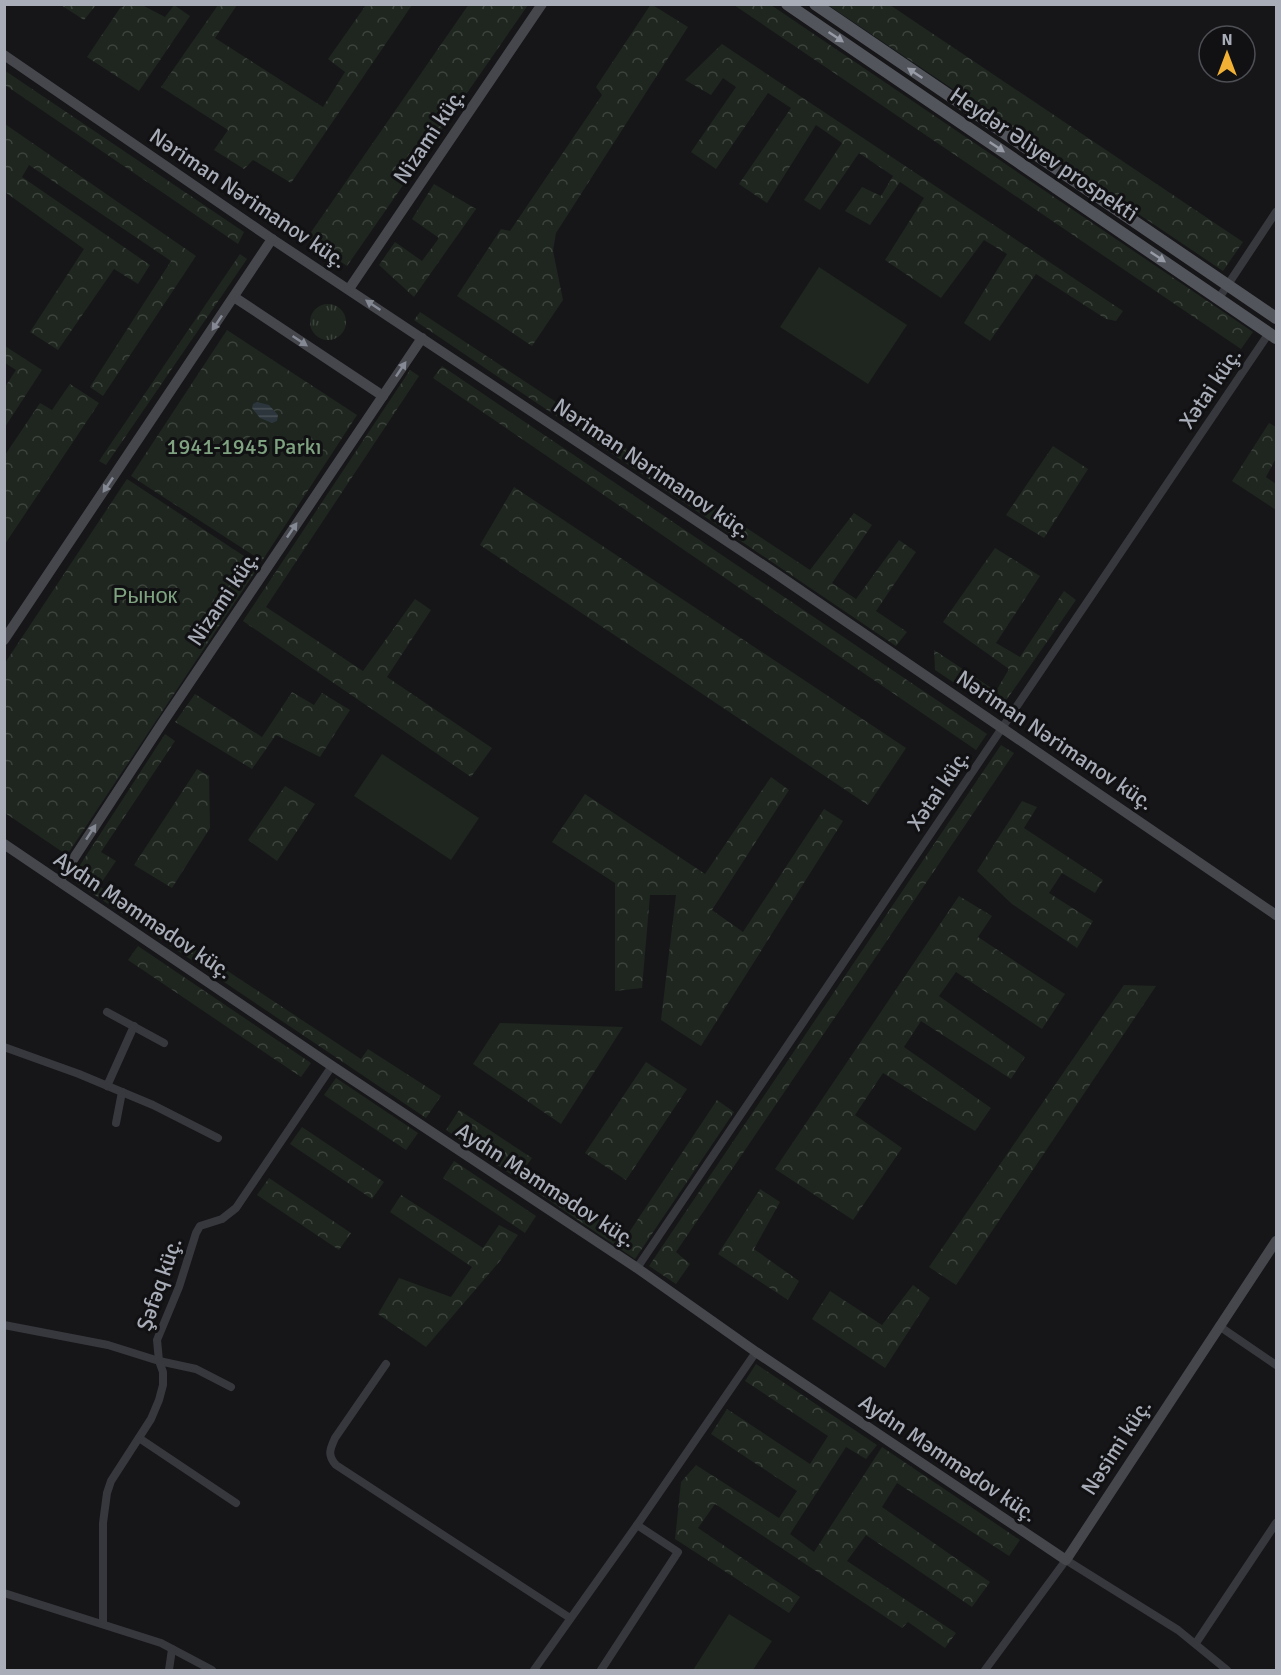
<svg xmlns="http://www.w3.org/2000/svg" width="1281" height="1675" viewBox="0 0 1281 1675" font-family="Signika,sans-serif">
	<style>
		.grass { fill: url(#grass-tufts) }
		.forest { fill: url(#forest-crowns) }
		.pitch { fill: #1e261f }
		.water { fill: url(#water-rules) }
		.lines { fill: none; stroke-linecap: round; stroke-linejoin: round }
		.street { stroke: #37383d; stroke-width: 8 }
		.secondary { stroke: #45474d; stroke-width: 10 }
		.primary { stroke: #53555c; stroke-width: 12 }
		.oneway { fill: #979ba6 }
		.oneway2 { fill: #858993 }
		.labels { text-anchor: middle; dominant-baseline: central; stroke-width: 6; stroke-linejoin: round; paint-order: stroke }
		.street-label { font-size: 22px; fill: #a8adb8; stroke: #111113 }
		.park-label { font-size: 22px; fill: #7fa381; stroke: #111113 }
	</style>
	<defs>
		<pattern id="grass-tufts" width="24" height="20" patternUnits="userSpaceOnUse" patternTransform="scale(1.5)"><rect width="24" height="20" fill="#1e261f"/><path d="M3 7l-1-3M5 7V3M7 7l1-3M15 17l-1-3M17 17v-4M19 17l1-3" fill="none" stroke="#3c433d"/></pattern>
		<pattern id="forest-crowns" width="20" height="18" patternUnits="userSpaceOnUse" patternTransform="scale(1.5)"><rect width="20" height="18" fill="#1e261f"/><path d="M2 6a3 3 0 1 1 6 0M12 15a3 3 0 1 1 6 0" fill="none" stroke="#3c433d"/></pattern>
		<pattern id="water-rules" width="6" height="5" patternUnits="userSpaceOnUse" patternTransform="scale(1.5)"><rect width="6" height="5" fill="#2c353c"/><path d="M0 2.5h6" fill="none" stroke="#485056"/></pattern>
	</defs>
	<rect width="100%" height="100%" fill="#161618"/>
	<!-- grass -->
	<circle class="grass" cx="328" cy="322" r="18"/>
	<!-- forest -->
	<g class="forest">
		<polygon points="129,4 142,5 165,17 174,5 190,16 139,91 87,57 120,8"/>
		<polygon points="469,4 528,5 347,266 307,238"/>
		<polygon points="651,4 688,27 556,233 553,251 563,300 532,346 457,296 501,229 510,231 602,95 596,87"/>
		<polygon points="61,5 96,5 84,20"/>
		<polygon points="218,5 237,5 215,38 323,107 345,72 328,59 366,5 412,5 291,183 253,160 244,169 214,150 228,130 161,87"/>
		<polygon points="734,5 771,5 1253,332 1241,349"/>
		<polygon points="828,5 890,5 1243,242 1223,271"/>
		<polygon points="722,44 1123,311 1116,321 1106,319 1036,274 990,341 964,323 1007,254 984,240 941,298 885,260 924,198 900,182 870,225 845,211 862,187 881,196 893,176 859,153 820,210 804,200 842,143 816,125 767,203 739,184 791,108 768,93 716,169 691,152 736,87 723,78 711,95 685,80"/>
		<polygon points="4,70 244,232 238,244 5,85"/>
		<polygon points="5,124 196,256 103,396 90,387 171,261 29,165 22,177 150,265 138,284 114,269 58,350 30,332 84,249 5,192"/>
		<polygon points="434,184 476,209 414,297 379,265 395,242 422,261 439,238 412,219"/>
		<polygon points="240,254 247,259 106,465 99,461"/>
		<polygon points="420,312 810,570 854,513 872,525 832,583 856,599 899,540 916,552 876,611 907,632 896,646 414,320"/>
		<polygon points="227,330 357,415 262,561 131,476"/>
		<polygon points="5,346 42,370 5,427 5,387 16,370 5,363"/>
		<polygon points="442,366 987,734 976,750 433,378"/>
		<polygon points="410,370 419,376 266,607 363,671 415,599 431,610 387,677 492,748 471,777 243,621"/>
		<polygon points="70,384 99,403 5,544 5,455 40,403 52,410"/>
		<polygon points="1269,423 1276,427 1276,458 1266,477 1276,484 1276,510 1232,481"/>
		<polygon points="1053,446 1088,469 1044,538 1006,515"/>
		<polygon points="127,479 259,566 67,855 5,813 5,663"/>
		<polygon points="514,487 906,748 868,805 480,545"/>
		<polygon points="995,548 1040,576 996,643 1020,657 1064,591 1076,600 998,712 935,670 934,650 996,691 1009,669 943,622"/>
		<polygon points="292,692 314,705 322,693 350,710 320,757 276,735 252,769 175,722 195,694 262,737"/>
		<polygon points="165,734 175,741 101,852 116,861 99,886 361,1059 368,1049 441,1096 426,1118 71,879"/>
		<polygon points="1001,745 1014,753 676,1252 690,1264 676,1284 649,1266"/>
		<polygon points="197,769 209,776 210,828 172,888 134,865"/>
		<polygon points="771,777 789,790 712,910 743,932 824,809 843,821 701,1046 661,1020 676,895 650,895 642,988 615,991 615,883 552,842 585,794 705,874"/>
		<polygon points="285,786 315,804 277,861 248,840"/>
		<polygon points="1022,801 1037,807 1024,828 1103,880 1095,893 1062,873 1049,893 1093,921 1077,948 1012,904 977,871"/>
		<polygon points="959,896 992,916 978,937 1065,994 1042,1029 956,972 939,996 1025,1057 1011,1079 921,1021 904,1047 991,1108 975,1131 883,1073 855,1115 902,1148 853,1220 775,1169"/>
		<polygon points="138,946 311,1063 301,1077 128,960"/>
		<polygon points="1124,985 1156,986 956,1285 929,1267"/>
		<polygon points="500,1023 623,1027 561,1124 473,1064"/>
		<polygon points="646,1062 687,1089 626,1180 585,1153"/>
		<polygon points="336,1078 418,1133 406,1150 324,1095"/>
		<polygon points="717,1100 734,1112 635,1259 446,1130 459,1110 532,1158 524,1169 626,1237"/>
		<polygon points="302,1127 384,1182 372,1199 290,1144"/>
		<polygon points="454,1161 536,1216 525,1233 443,1178"/>
		<polygon points="269,1178 351,1233 339,1250 257,1195"/>
		<polygon points="760,1189 780,1202 754,1249 799,1281 788,1300 718,1254"/>
		<polygon points="401,1195 483,1248 499,1225 518,1235 500,1261 426,1347 378,1314 399,1278 451,1297 472,1267 390,1212"/>
		<polygon points="913,1285 930,1298 885,1368 812,1319 830,1291 882,1325"/>
		<polygon points="756,1364 877,1445 866,1459 846,1447 790,1534 814,1552 882,1447 1020,1540 1009,1556 897,1483 882,1507 990,1582 972,1607 866,1535 847,1561 956,1633 945,1648 908,1622 902,1628 715,1504 698,1528 800,1597 789,1613 675,1539 681,1482 696,1465 779,1518 797,1491 711,1434 727,1409 810,1464 828,1436 745,1381"/>
	</g>
	<!-- pitch -->
	<g class="pitch">
		<polygon points="819,267 907,325 868,384 780,327"/>
		<polygon points="382,754 479,818 451,860 354,796"/>
		<polygon points="729,1614 772,1641 753,1670 693,1670"/>
	</g>
	<!-- water -->
	<polygon class="water" points="257,402 269,405 278,415 277,421 272,423 260,418 252,408 253,404"/>
	<g class="lines">
		<!-- street -->
		<g class="street">
			<polyline points="1219,298 1276,212"/>
			<polyline points="107,1012 164,1043"/>
			<polyline points="4,1047 79,1074 153,1105 218,1138"/>
			<polyline points="107,1086 134,1026"/>
			<polyline points="116,1123 122,1092"/>
			<polyline points="637,1268 1269,333"/>
			<polyline points="4,1325 108,1345 159,1361 196,1369 231,1387"/>
			<polyline points="1219,1326 1276,1365"/>
			<path d="M386,1364L335,1438C330,1449 327,1455 336,1465L570,1618"/>
			<polyline points="139,1438 236,1503"/>
			<polyline points="4,1593 161,1643 212,1670"/>
			<polyline points="103,1623 103,1523 107,1493 111,1481 151,1419 159,1400 163,1385 163,1372 159,1361 157,1340 179,1287 196,1233 200,1226 222,1219 236,1208 332,1066"/>
			<polyline points="1196,1643 1276,1523"/>
			<polyline points="169,1670 172,1649"/>
			<polyline points="534,1670 637,1525 756,1352"/>
			<polyline points="601,1670 678,1552 637,1525"/>
			<polyline points="985,1670 1066,1560 1178,1630 1227,1670"/>
		</g>
		<!-- secondary -->
		<g class="secondary">
			<polyline points="4,55 272,239 775,573 1276,915"/>
			<polyline points="349,289 542,4"/>
			<polyline points="234,297 383,396"/>
			<polyline points="4,640 272,239"/>
			<polyline points="4,844 332,1066 637,1268 756,1352 1066,1560 1276,1241"/>
			<polyline points="59,881 163,722 422,338"/>
		</g>
		<!-- primary -->
		<g class="primary">
			<polyline points="787,4 1276,338"/>
			<polyline points="815,4 1276,318"/>
		</g>
	</g>
	<!-- one-way arrows -->
	<defs><path id="oneway-solid" d="M-6-.8H1V-3.2L6.5 0L1 3.2V.8H-6Z" transform="scale(1.5)"/></defs>
	<g class="oneway">
		<use href="#oneway-solid" transform="translate(836 37) rotate(34)"/>
		<use href="#oneway-solid" transform="translate(915 73) rotate(-146)"/>
		<use href="#oneway-solid" transform="translate(997 147) rotate(34)"/>
		<use href="#oneway-solid" transform="translate(1158 257) rotate(34)"/>
	</g>
	<g class="oneway2">
		<use href="#oneway-solid" transform="translate(373 305) rotate(-146)"/>
		<use href="#oneway-solid" transform="translate(217 323) rotate(124)"/>
		<use href="#oneway-solid" transform="translate(300 341) rotate(34)"/>
		<use href="#oneway-solid" transform="translate(401 369) rotate(-56)"/>
		<use href="#oneway-solid" transform="translate(108 485) rotate(124)"/>
		<use href="#oneway-solid" transform="translate(292 530) rotate(-56)"/>
		<use href="#oneway-solid" transform="translate(91 832) rotate(-57)"/>
	</g>
	<g class="labels">
		<!-- street labels -->
		<g class="street-label">
			<text transform="translate(429 136) rotate(-56)">Nizami küç.</text>
			<text transform="translate(1044 154) rotate(34)">Heydər Əliyev prospekti</text>
			<text transform="translate(248 198) rotate(34)">Nəriman Nərimanov küç.</text>
			<text transform="translate(1210 388) rotate(-56)">Xətai küç.</text>
			<text transform="translate(652 468) rotate(34)">Nəriman Nərimanov küç.</text>
			<text transform="translate(223 598) rotate(-56)">Nizami küç.</text>
			<text transform="translate(1055 740) rotate(34)">Nəriman Nərimanov küç.</text>
			<text transform="translate(938 790) rotate(-56)">Xətai küç.</text>
			<text transform="translate(143 915) rotate(34)">Aydın Məmmədov küç.</text>
			<text transform="translate(546 1185) rotate(33)">Aydın Məmmədov küç.</text>
			<text transform="translate(159 1284) rotate(-71)">Şəfəq küç.</text>
			<text transform="translate(1116 1447) rotate(-57)">Nəsimi küç.</text>
			<text transform="translate(948 1458) rotate(34)">Aydın Məmmədov küç.</text>
		</g>
		<!-- park labels -->
		<g class="park-label">
			<text x="244" y="446">1941-1945 Parkı</text>
			<text x="145" y="595">Рынок</text>
		</g>
	</g>
	<!-- border -->
	<rect width="1281" height="1675" fill="none" stroke="#a8adb8" stroke-width="12"/>
	<!-- north arrow -->
	<g transform="translate(1227 54)"><circle r="28" fill="#111113" stroke="#4d4f55" stroke-width="1.5"/>
	<path d="M0-4.5L10 22L0 15L-10 22Z" fill="#f2b134"/>
	<text y="-9" font-size="16" font-weight="bold" text-anchor="middle" fill="#a8adb8">N</text>
	</g>
</svg>
